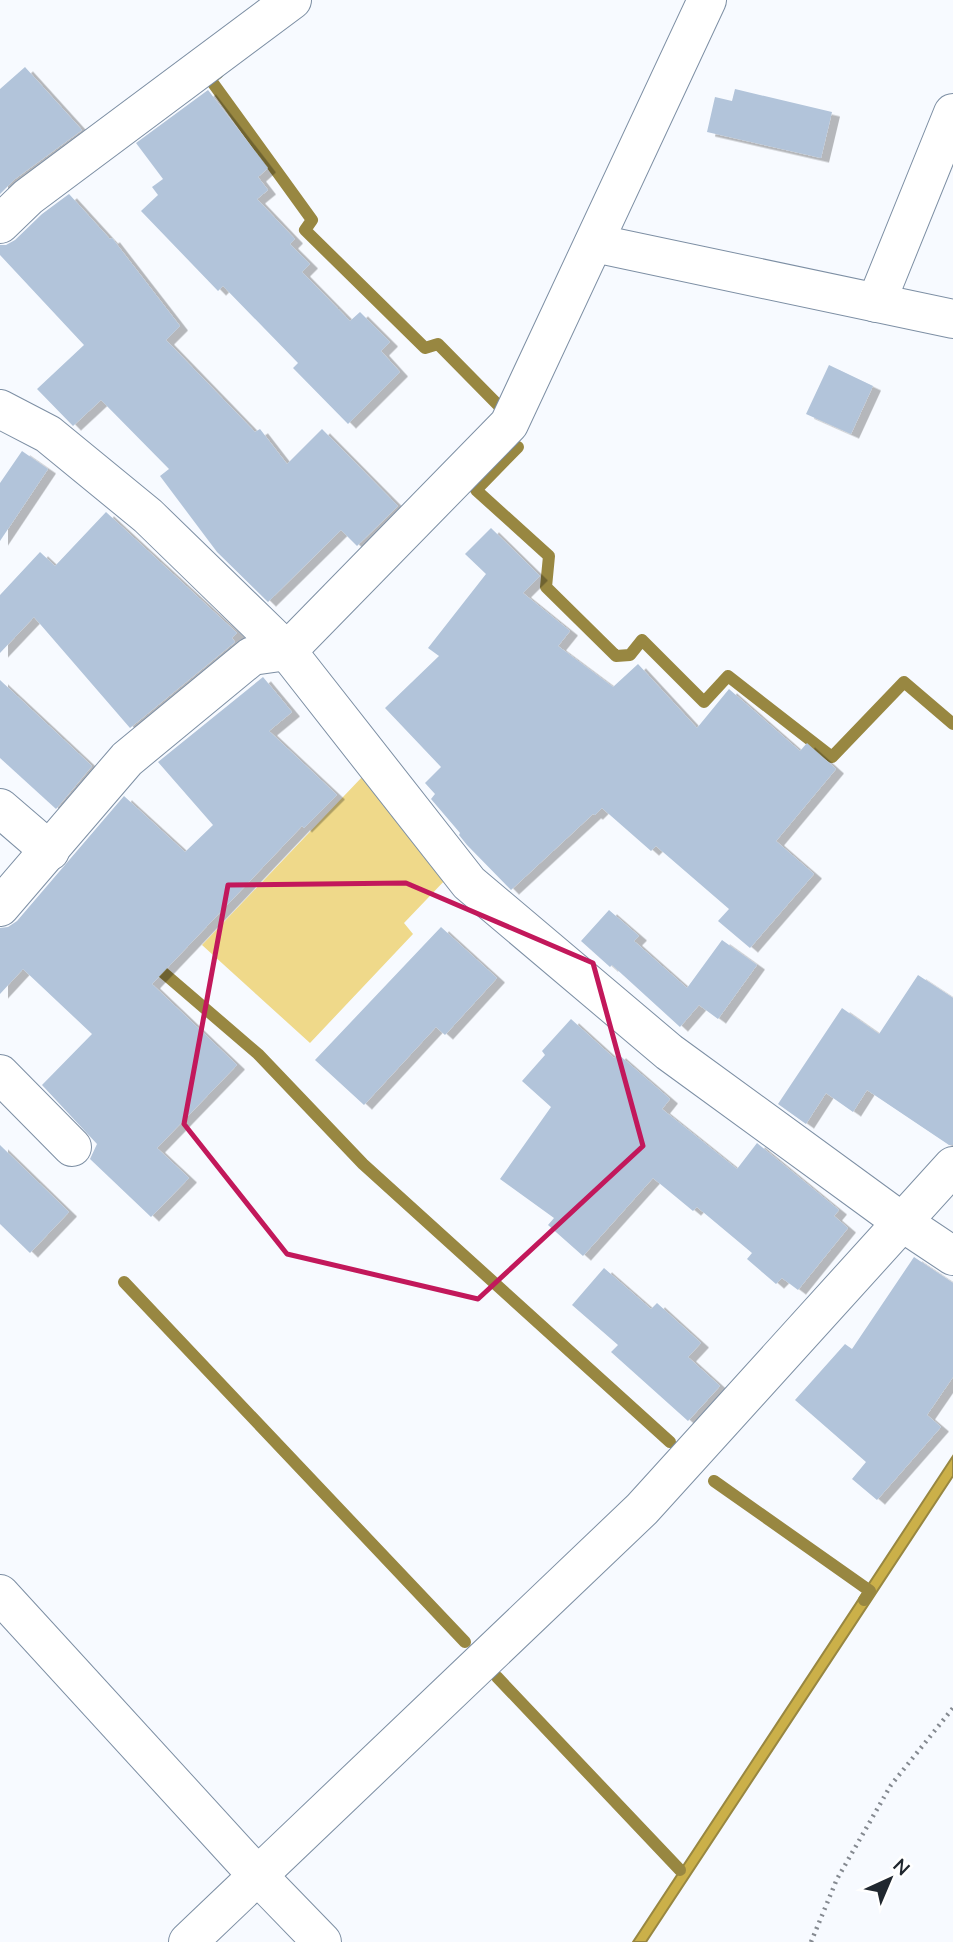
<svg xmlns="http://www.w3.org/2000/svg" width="953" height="1942" viewBox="0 0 953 1942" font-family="Mulish,sans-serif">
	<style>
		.green { fill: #efd98a }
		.water { fill: #cbb049; stroke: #988741; stroke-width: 2 }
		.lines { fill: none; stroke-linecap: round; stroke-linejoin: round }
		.stream { stroke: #988741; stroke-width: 12 }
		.building { fill: #b2c4da; filter: url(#shadow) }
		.minor-casing { stroke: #7d8fa4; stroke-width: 40 }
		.path { stroke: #848990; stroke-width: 4.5; stroke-dasharray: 2 5; stroke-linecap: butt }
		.minor { stroke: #fff; stroke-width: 38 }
		.marked { fill: none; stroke: #c2185b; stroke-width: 5; stroke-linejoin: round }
	</style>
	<defs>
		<filter id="shadow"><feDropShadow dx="8" dy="4.5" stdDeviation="0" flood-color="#0004"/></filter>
	</defs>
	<rect width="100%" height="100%" fill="#f7faff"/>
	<!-- green -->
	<polygon class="green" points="363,776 448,877 404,923 413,934 310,1043 202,945"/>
	<!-- water -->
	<polygon class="water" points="953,1456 953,1476 646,1942 633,1942"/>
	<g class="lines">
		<!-- stream -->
		<g class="stream">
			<polyline points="218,73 210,79 312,220 305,230 425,348 438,344 502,409"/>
			<polyline points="518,447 476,490 549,556 546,587 616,656 630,655 642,640 704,702 728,676 832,757 904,682 953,724"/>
			<polyline points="152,963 258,1054 363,1164 670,1442"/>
			<polyline points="124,1282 465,1642"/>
			<polyline points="714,1481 870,1591 864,1600"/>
			<polyline points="497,1677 680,1870"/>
		</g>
	</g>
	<!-- building -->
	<g class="building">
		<polygon points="25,67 82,130 15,179 0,194 0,89"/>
		<polygon points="735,89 832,112 821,158 707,132 715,97 732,101"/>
		<polygon points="208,90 268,168 258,177 268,190 257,199 295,239 290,244 310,264 302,272 350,321 360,312 390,342 381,351 400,372 348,424 293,368 298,363 223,286 218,291 141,211 158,195 152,187 163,179 136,143"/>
		<polygon points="69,194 110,239 112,238 180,326 166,340 255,432 260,429 287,464 322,429 398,506 357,546 341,530 268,602 217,552 160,476 169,469 101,400 73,426 37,389 84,345 0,255 0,245 6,245 15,240 42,214"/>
		<polygon points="829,365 873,386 851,434 806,414"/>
		<polygon points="22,451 48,469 0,541 0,483"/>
		<polygon points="106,512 237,633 232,638 235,642 130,728 34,617 0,653 0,595 40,552 55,566"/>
		<polygon points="491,528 540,576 523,593 570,631 558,646 613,687 638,664 697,728 729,689 800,751 807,743 836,769 776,841 814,874 750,948 718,921 729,909 656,846 651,851 602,808 595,815 593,814 511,890 467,845 459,835 460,833 431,799 435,794 425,783 441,767 385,708 439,656 428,648 486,574 465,554"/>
		<polygon points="263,677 292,712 269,731 337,795 304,828 302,826 152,984 237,1065 157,1148 189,1178 151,1217 90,1159 97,1144 42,1085 92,1034 23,969 0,994 0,928 8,927 17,921 124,796 185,852 213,825 158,762"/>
		<polygon points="0,680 92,766 56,809 0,758"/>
		<polygon points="609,910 639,936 634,941 687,988 722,940 757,965 718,1019 699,1005 680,1027 612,965 610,967 581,941"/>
		<polygon points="441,927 497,978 445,1035 436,1027 364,1105 315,1060"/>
		<polygon points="918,975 953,998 953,1145 949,1145 867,1090 853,1112 826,1093 806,1124 778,1104 842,1008 879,1034"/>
		<polygon points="571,1019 614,1058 618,1054 670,1099 662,1109 737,1169 757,1143 839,1210 834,1216 848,1228 798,1290 782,1278 776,1284 747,1259 752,1253 697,1207 693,1211 653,1178 583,1256 548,1225 554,1218 500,1179 551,1107 522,1081 545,1055 542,1051"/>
		<polygon points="0,1145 69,1212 30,1253 0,1224"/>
		<polygon points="914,1257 953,1283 953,1377 927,1415 941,1427 877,1500 852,1479 866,1462 795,1400 845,1344 852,1349"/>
		<polygon points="604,1268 651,1309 657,1303 701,1343 688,1357 720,1386 688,1421 611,1352 618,1345 572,1305"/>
	</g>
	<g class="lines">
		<!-- minor casing -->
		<g class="minor-casing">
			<g id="minor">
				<polyline points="0,224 28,197 292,0"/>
				<polyline points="594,243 953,319"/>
				<polyline points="876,303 953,113"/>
				<polyline points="0,409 48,434 148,516 287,651 469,883 669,1052 902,1222 953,1256"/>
				<polyline points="0,808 50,851"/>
				<polyline points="0,907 127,759 252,656 287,651 509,424 707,0"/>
				<polyline points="0,1074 72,1147"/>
				<polyline points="0,1594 258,1876 322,1942"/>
				<polyline points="188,1942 642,1509 953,1166"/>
			</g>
		</g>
		<!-- path -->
		<polyline class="path" points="811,1942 837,1879 891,1785 953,1708"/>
		<!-- minor -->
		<use href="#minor" class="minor"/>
	</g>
	<!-- marked area -->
	<path class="marked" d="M406,883L593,963L643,1146L478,1299L287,1254L184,1124L228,885Z"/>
	<!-- north arrow -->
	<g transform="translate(890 1879) rotate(44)" stroke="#ffffff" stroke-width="5" paint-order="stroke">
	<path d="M0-5L12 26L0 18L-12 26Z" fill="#20272f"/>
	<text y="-10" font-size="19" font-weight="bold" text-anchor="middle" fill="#20272f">N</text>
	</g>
</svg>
